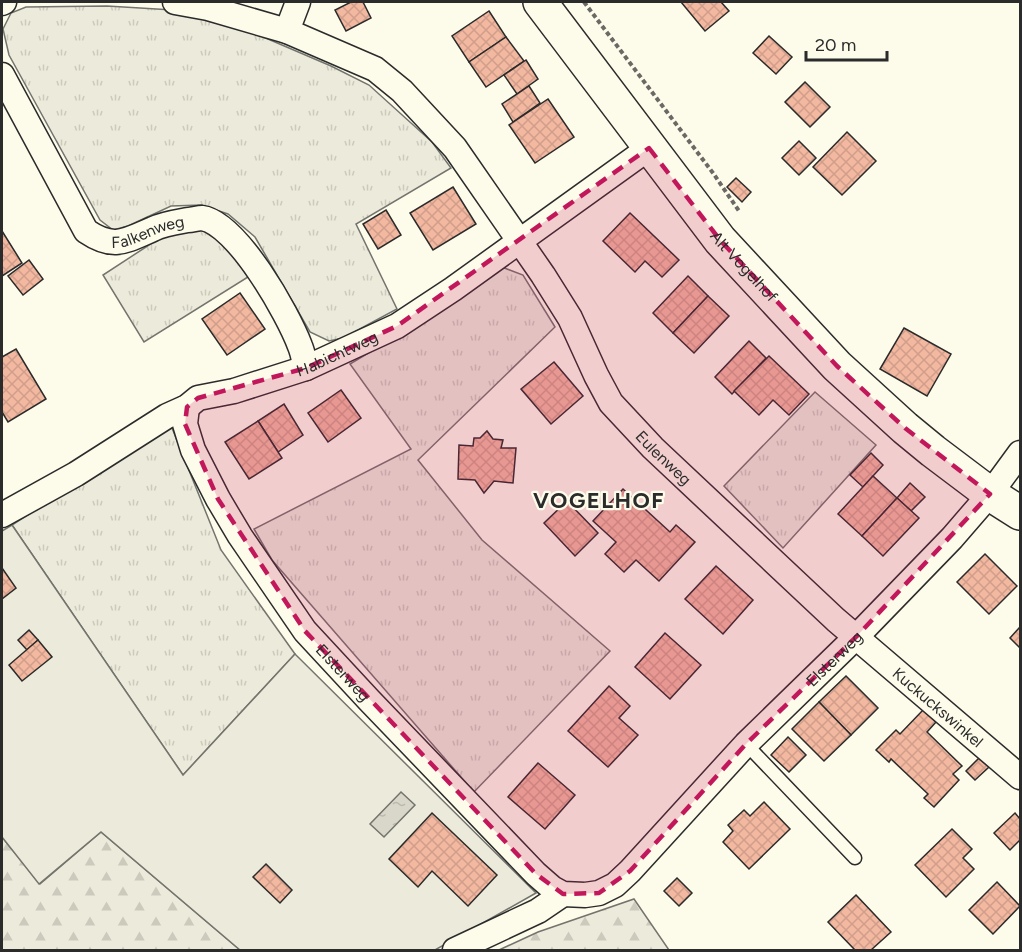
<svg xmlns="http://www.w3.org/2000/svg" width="1022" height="952" viewBox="0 0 1022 952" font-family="Figtree,sans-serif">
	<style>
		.grass { fill: url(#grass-tufts); stroke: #74746e; stroke-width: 1.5 }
		.forest { fill: url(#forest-firs); stroke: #74746e; stroke-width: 1.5 }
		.garden { fill: #ecebdb; stroke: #74746e; stroke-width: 1.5 }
		.water { fill: url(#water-ripples); stroke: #74746e; stroke-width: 1.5 }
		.building { fill: url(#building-cross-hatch); stroke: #2b2b2b; stroke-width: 1.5 }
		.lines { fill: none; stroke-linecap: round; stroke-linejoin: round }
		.service-casing { stroke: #2b2b2b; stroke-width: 15 }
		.minor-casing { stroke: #2b2b2b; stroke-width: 27 }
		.secondary-casing { stroke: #2b2b2b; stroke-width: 36 }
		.path { stroke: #6a6964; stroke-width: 4; stroke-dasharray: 4.5 3; stroke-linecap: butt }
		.service { stroke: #fdfbea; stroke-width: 12 }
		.minor { stroke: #fdfbea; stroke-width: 24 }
		.secondary { stroke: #fdfbea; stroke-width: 33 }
		.marked { fill: #c2185b; fill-opacity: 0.2; stroke: #c2185b; stroke-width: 4.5; stroke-dasharray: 12 8; stroke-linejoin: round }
		.labels { text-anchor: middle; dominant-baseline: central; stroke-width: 4.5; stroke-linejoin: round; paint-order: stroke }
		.street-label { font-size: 16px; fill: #2b2b2b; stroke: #fdfbea }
		.district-label { font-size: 22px; font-weight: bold; letter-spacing: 1.5px; fill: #2b2b2b; stroke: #fdfbea }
	</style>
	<defs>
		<pattern id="grass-tufts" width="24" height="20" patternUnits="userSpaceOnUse" patternTransform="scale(1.5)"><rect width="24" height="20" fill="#ecebdb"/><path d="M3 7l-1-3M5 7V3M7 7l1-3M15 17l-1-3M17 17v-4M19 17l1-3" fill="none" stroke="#cbcabc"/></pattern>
		<pattern id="forest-firs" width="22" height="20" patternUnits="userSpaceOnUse" patternTransform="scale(1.5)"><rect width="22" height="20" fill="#ecebdb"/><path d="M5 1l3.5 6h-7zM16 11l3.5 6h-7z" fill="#cbcabc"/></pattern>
		<pattern id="water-ripples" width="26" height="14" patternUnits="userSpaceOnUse" patternTransform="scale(1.5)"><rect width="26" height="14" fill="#d8d7c9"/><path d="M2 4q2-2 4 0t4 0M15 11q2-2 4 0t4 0" fill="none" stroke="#bab9ad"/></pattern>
		<pattern id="building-cross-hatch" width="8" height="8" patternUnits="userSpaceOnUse" patternTransform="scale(1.5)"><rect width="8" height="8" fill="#f2b8a0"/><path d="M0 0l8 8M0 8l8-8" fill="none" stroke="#d09e8a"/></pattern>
	</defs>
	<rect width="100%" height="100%" fill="#fdfbea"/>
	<!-- grass -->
	<g class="grass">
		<polygon points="107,6 173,10 261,36 331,66 369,85 432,142 451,168 356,224 397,309 343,338 329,341 310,332 255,237 228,214 201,205 171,206 128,226 113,230 100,220 9,55 3,29 11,13 26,7"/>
		<polygon points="199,228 228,247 248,277 144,342 103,275 169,232"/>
		<polygon points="499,266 523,275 555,327 418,460 482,540 610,651 474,792 272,560 254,529 411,449 350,364 415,325"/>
		<polygon points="815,392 876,445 783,548 724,486"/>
		<polygon points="170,423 221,550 295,654 183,775 12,525"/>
	</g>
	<!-- forest -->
	<g class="forest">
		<polygon points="101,832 240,950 2,950 2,837 40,884"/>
		<polygon points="634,899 669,950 499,950 538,932"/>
	</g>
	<!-- garden -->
	<polygon class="garden" points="12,525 183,775 295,654 536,893 435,950 240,950 101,832 39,884 2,837 2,531"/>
	<!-- water -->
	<polygon class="water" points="401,792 415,805 384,837 370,824"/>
	<!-- building -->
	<g class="building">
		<polygon points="351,2 363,2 371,18 346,31 335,10"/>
		<polygon points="681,2 721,2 729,11 705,31"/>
		<polygon points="489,11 506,37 469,62 452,36"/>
		<polygon points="769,36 792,57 776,74 753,53"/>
		<polygon points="506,37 524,61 486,87 469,62"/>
		<polygon points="526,60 538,79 517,94 504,75"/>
		<polygon points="805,82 830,107 810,127 785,102"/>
		<polygon points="529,86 540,103 513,122 502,104"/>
		<polygon points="548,99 574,137 535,163 509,125"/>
		<polygon points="847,132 876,161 842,195 813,167"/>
		<polygon points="799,141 816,158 799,175 782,158"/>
		<polygon points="736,178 751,192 742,202 727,187"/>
		<polygon points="453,187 476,224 433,250 410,213"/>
		<polygon points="386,210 401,235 378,249 363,224"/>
		<polygon points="630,213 679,260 662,277 645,261 635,272 603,241"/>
		<polygon points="2,231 22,263 2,276"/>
		<polygon points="29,260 43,279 23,295 8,276"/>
		<polygon points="688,276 708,296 673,333 653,313"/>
		<polygon points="240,293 265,329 227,355 202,319"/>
		<polygon points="708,296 729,316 694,353 673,333"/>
		<polygon points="904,328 951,354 927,396 880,369"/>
		<polygon points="749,341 766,358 732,394 715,377"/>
		<polygon points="16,349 46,399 8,422 2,412 2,357"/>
		<polygon points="769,356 809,394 789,415 773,400 759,415 734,391"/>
		<polygon points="554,362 583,396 551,424 521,389"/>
		<polygon points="341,390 361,418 328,442 308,413"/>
		<polygon points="284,404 303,435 278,452 258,421"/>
		<polygon points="258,421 282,458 249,479 225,442"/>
		<polygon points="487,431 493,439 503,440 501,448 516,448 513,483 494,481 484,493 475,480 458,479 459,445 473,446 474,438 480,438"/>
		<polygon points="871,453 883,465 863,487 850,475"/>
		<polygon points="873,476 897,498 862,536 838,514"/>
		<polygon points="910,483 925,497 911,511 897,498"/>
		<polygon points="623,489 670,532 676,525 695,542 659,581 636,560 624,572 605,554 616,542 593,521"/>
		<polygon points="897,498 919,518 883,556 862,536"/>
		<polygon points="567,501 598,533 575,556 544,523"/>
		<polygon points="985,554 1017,586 989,614 957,582"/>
		<polygon points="716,566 753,600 723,634 685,599"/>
		<polygon points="2,568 16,588 2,599"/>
		<polygon points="1020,627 1020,648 1010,638"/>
		<polygon points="29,630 38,640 27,650 18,640"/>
		<polygon points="665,633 701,665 670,699 635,667"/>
		<polygon points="38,640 52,657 22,681 9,665"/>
		<polygon points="846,676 878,708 851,735 819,702"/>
		<polygon points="609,686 630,706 619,718 638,735 608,767 568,731"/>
		<polygon points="819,702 851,735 824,761 792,729"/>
		<polygon points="923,710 936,722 927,732 962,766 953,774 959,780 934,807 924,798 928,794 891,759 889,762 876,750 896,730 900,734"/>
		<polygon points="788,737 806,755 789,772 771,755"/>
		<polygon points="979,758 989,767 975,780 966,771"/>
		<polygon points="538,763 575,795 545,829 508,797"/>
		<polygon points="764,802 790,829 749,869 723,842 733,831 728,825 744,810 750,816"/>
		<polygon points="432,813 497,875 468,906 432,871 418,887 389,859"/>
		<polygon points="1015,813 1020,819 1020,840 1010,850 994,833"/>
		<polygon points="952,829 972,849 963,858 974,869 946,897 915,865"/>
		<polygon points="266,864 292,890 280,903 253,877"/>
		<polygon points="677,878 692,893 679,906 664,891"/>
		<polygon points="997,882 1020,906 993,934 969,910"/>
		<polygon points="856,895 891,932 871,950 855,950 828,922"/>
	</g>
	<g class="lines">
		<!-- service casing -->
		<g class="service-casing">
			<polyline id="service" points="746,744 855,858"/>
		</g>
		<!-- minor casing -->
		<g class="minor-casing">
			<g id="minor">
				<path id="s1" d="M175,2L208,8L287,31L375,69L402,91L455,148L543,275L570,318L596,375L611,403L653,448L836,620L1020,777"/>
				<polyline points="2,3 4,2"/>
				<polyline points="287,31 298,2"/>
				<path id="s2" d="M2,75L86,231C114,250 125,241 153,229C163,224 177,222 188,220C192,220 198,218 202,218C237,223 288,314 300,346C303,353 304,361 306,368"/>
				<path id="s3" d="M187,407L185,424L193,450L218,499L240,536L305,631L369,700L536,874L552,888L563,894L585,895L599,893L615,885L630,871L746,744L857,636L952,538L990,494L1020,453"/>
				<path id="s4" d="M2,515L76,474L167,416L187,407L198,398L234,391L306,368L397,326L453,289L649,148"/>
				<polyline points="455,950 538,911 563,894"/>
			</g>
		</g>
		<!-- secondary casing -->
		<g class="secondary-casing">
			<g id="secondary">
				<path id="s5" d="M540,2L720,240L837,366L905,428L933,451L990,494L1020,513"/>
			</g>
		</g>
		<!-- path -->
		<polyline class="path" points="584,2 713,173 739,211"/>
		<!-- service -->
		<use href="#service" class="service"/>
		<!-- minor -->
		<use href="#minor" class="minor"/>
		<!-- secondary -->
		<use href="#secondary" class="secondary"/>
	</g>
	<!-- marked area -->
	<path class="marked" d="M649,148L720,240L837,366L905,428L990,494L857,636L746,744L630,871L599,893L563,894L536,874L305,631L218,499L185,424L187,407L198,398L306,368L397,326Z"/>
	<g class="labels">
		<!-- street labels -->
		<g class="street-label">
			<text stroke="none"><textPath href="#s2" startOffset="243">Falkenweg</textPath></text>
			<text stroke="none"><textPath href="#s5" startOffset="334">Alt Vogelhof</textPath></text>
			<text stroke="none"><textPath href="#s4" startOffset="375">Habichtweg</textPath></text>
			<text stroke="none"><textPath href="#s1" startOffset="700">Eulenweg</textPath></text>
			<text stroke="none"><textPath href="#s3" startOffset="996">Elsterweg</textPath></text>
			<text stroke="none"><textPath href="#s3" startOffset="314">Elsterweg</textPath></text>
			<text stroke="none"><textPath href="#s1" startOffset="1071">Kuckuckswinkel</textPath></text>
		</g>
		<!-- district labels -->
		<g class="district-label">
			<text x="599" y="500">VOGELHOF</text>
		</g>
	</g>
	<!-- border -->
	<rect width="1022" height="952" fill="none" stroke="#2b2b2b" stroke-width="6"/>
	<!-- scale -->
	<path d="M806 51v9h81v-9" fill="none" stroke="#2b2b2b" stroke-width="3"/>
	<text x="815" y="51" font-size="18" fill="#2b2b2b" stroke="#fdfbea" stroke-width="4.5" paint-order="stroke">20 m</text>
</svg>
